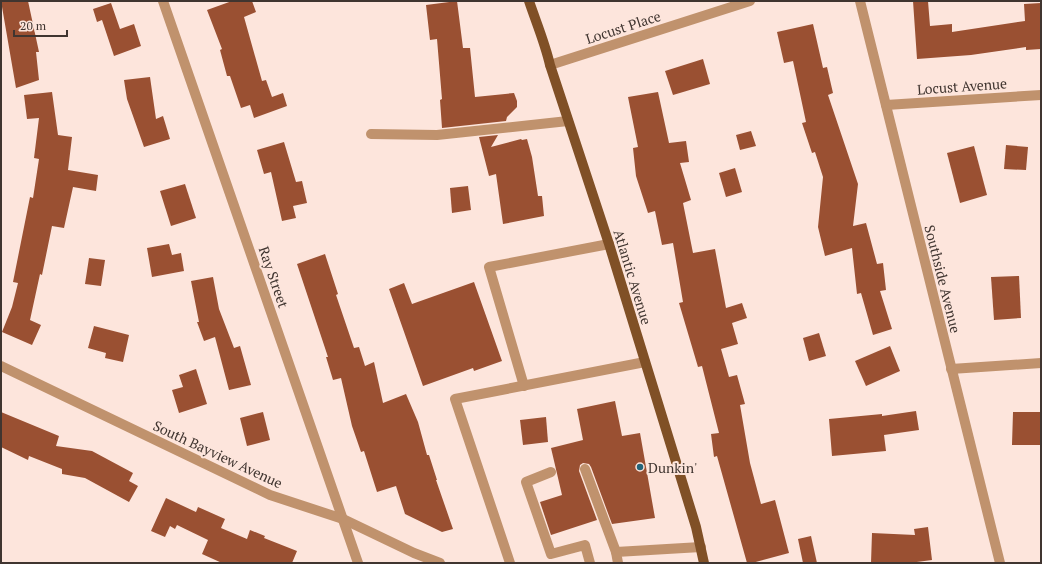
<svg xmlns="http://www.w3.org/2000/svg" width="1042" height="564" viewBox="0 0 1042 564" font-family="'PT Serif',serif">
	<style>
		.building { fill: #9a5032 }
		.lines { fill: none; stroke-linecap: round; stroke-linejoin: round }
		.minor { stroke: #c0926d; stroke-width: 10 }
		.major { stroke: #805026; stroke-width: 10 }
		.poi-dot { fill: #246479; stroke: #fde5dc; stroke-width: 1.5 }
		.labels { text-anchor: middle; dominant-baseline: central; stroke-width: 4; stroke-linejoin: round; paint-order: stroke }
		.street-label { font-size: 14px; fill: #403530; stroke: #fde5dc }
		.poi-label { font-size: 14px; fill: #403530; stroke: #fde5dc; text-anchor: start }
	</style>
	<rect width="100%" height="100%" fill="#fde5dc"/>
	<!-- building -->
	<g class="building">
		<polygon points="1,1 28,1 39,52 36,52 39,80 16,88"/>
		<polygon points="232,1 252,1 256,12 244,17 262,81 266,80 272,97 283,93 287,106 254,118 250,105 241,108 230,76 227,76 220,50 222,49 207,10"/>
		<polygon points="457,1 463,48 470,48 475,97 514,93 517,101 517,107 507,117 506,121 442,128 440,100 442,99 437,39 430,40 426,5"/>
		<polygon points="913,1 928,1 930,26 952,24 952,32 1025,21 1024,4 1041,3 1041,49 1026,50 1026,47 971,55 917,59"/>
		<polygon points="111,3 120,29 134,24 141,46 114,56 102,20 97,22 93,9"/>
		<polygon points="813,24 823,68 827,67 833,93 828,95 858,184 853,226 866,223 877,264 883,263 886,290 880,291 892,329 873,335 861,293 857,294 852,248 825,256 818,227 823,177 815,152 812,153 802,123 806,122 793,61 784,63 777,32"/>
		<polygon points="703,59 710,84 673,95 665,71"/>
		<polygon points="150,77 156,119 163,116 170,139 144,147 127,99 124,80"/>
		<polygon points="52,92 58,135 72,137 68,170 98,175 96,191 73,187 64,228 52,226 42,275 40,274 30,320 41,325 32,345 2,332 12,307 18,283 13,282 30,197 33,198 39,159 34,158 39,118 27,119 24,95"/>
		<polygon points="658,92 669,143 686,141 689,162 680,163 691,200 683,203 693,253 715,249 726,308 742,303 747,318 732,323 738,344 721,349 729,377 737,375 745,404 740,405 750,463 761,504 775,500 789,553 752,563 747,563 717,456 714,457 711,434 719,433 702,366 698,367 679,303 683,302 673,243 662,245 655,211 648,213 636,176 633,148 638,147 628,97"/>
		<polygon points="751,131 756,146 740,150 736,135"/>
		<polygon points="498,135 491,147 521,139 522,140 527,139 532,157 538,196 542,196 544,216 503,224 496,174 489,176 479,137"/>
		<polygon points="284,142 296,182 302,181 307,203 293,206 296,218 282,221 271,172 264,174 257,150"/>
		<polygon points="1006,145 1028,147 1026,170 1004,169"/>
		<polygon points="974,146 987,195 960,203 947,153"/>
		<polygon points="735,168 742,192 726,197 719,173"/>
		<polygon points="185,184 196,218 171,226 160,191"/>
		<polygon points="468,186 471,210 452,213 450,188"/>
		<polygon points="169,244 172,255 181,253 184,271 152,277 147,248"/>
		<polygon points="325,254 338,294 336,295 354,348 359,347 365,366 374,362 383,403 406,394 418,422 427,455 429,455 437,480 436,480 453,529 442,532 405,514 396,486 377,492 364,451 361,452 352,426 341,378 333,380 326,357 328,357 297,264"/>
		<polygon points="89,258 105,260 101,286 85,284"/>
		<polygon points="1019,276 1021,318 994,320 991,277"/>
		<polygon points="213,277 219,309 234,348 240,346 251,385 229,390 215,337 204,341 197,322 199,322 191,281"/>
		<polygon points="474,282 502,361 474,371 473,368 423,386 389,289 404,283 412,304"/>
		<polygon points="94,326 129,335 123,362 105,358 106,353 88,348"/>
		<polygon points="819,333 826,356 809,361 803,338"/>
		<polygon points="890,346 900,371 866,386 855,361"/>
		<polygon points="196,369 207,404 179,413 172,390 183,387 179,375"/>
		<polygon points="615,401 622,436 640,433 655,518 612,524 591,467 589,464 583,463 580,465 579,471 597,520 551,535 540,502 562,495 551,448 583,440 577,409"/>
		<polygon points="916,411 919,430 884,435 886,451 832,456 829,419 882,414 882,416"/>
		<polygon points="1,412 59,436 56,446 92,451 133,473 129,481 138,486 129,502 85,478 62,474 62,469 29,456 28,460 1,447"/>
		<polygon points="263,412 270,440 247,446 240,418"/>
		<polygon points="1013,412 1041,412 1041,445 1012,445"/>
		<polygon points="546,417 548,442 523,445 520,420"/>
		<polygon points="166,498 196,512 198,507 225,519 221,528 247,539 250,530 265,536 264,538 297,551 292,563 222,563 202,554 208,540 177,525 175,529 170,526 165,537 151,531"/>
		<polygon points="928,527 932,560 909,563 871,563 872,533 915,535 914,529"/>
		<polygon points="811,536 817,563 803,563 798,539"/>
	</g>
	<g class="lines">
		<!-- minor -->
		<g class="minor">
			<polyline points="163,1 358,563"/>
			<polyline points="860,1 1000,563"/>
			<polyline points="550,65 750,1"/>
			<polyline points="886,105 1041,95"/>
			<polyline points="371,134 437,135 568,121"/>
			<polyline points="1,366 270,495 343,519 414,553 440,563"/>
			<polyline points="951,369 1041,363"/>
			<polyline points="524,386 489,267 609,244"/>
			<polyline points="585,469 616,552"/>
			<polyline points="551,472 526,482 551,554 585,545 590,563"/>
			<polyline points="510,563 455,399 645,362"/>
			<polyline points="618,563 616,552 701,547"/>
		</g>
		<!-- major -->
		<path class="major" d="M529,1C536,22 545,43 550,65L609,244L696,527L704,563"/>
	</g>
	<!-- markers -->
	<circle class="poi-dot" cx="640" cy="467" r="4"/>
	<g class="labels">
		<!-- street labels -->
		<g class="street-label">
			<text transform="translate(623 27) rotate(-18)">Locust Place</text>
			<text transform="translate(962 86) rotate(-4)">Locust Avenue</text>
			<text transform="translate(274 277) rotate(71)">Ray Street</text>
			<text transform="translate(633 277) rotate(73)">Atlantic Avenue</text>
			<text transform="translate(943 279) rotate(76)">Southside Avenue</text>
			<text transform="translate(218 454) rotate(25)">South Bayview Avenue</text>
		</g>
		<!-- poi labels -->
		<g class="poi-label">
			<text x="648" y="467">Dunkin'</text>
		</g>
	</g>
	<!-- border -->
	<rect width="1042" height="564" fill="none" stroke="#403530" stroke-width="4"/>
	<!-- scale -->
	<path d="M14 30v6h53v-6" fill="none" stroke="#403530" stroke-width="2"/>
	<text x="20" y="30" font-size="12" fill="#403530" stroke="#fde5dc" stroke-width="3" paint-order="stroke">20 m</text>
</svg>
